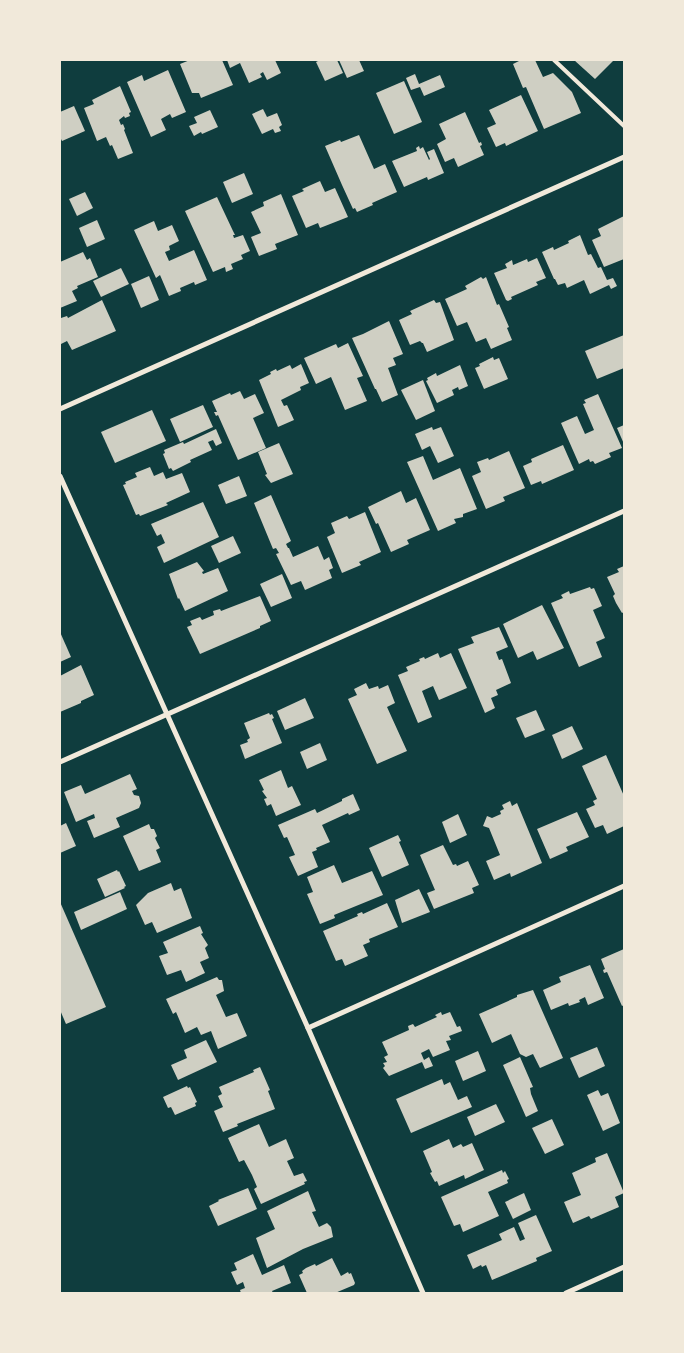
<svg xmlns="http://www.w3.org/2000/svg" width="684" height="1353" viewBox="0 0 684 1353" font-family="'DejaVu Sans',sans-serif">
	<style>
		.building { fill: #cfcfc3 }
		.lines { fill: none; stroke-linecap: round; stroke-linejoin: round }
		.service { stroke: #f1e9da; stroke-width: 4 }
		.minor { stroke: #f1e9da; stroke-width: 5 }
	</style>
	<rect width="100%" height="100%" fill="#0f3d3e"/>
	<!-- building -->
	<g class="building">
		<polygon points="190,60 222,60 233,85 201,98 199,93 192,93 180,64"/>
		<polygon points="227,60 275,60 281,73 267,80 263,72 260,74 262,77 249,83 240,63 230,68"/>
		<polygon points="320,60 337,60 343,73 325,81 316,62"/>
		<polygon points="339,60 359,60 364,71 347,78"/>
		<polygon points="521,60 535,60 543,77 553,73 572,92 581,113 544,129 526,87 523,88 513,64"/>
		<polygon points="574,60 614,60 595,79"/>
		<polygon points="168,70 186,112 172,118 170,114 161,119 166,130 151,137 127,82 142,75 144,81"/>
		<polygon points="415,74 419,84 440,75 445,87 424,96 420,87 411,90 406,78"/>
		<polygon points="404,81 422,122 394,134 376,93"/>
		<polygon points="120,86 131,112 129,113 130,116 125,118 124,116 119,120 121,125 123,124 125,129 124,130 133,153 118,159 112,145 110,146 106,137 97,141 84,108 94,104 92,100"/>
		<polygon points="521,95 538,131 506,146 505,143 496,147 487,128 496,124 489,110"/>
		<polygon points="74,106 85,131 62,141 60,137 60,112"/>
		<polygon points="263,109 267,117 277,113 282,125 279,127 281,131 275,133 273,129 262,134 252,114"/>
		<polygon points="210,110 218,127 202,134 201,132 194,136 189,126 197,123 194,117"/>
		<polygon points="465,112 479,143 481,142 482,145 480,146 484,155 458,167 454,158 445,162 437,144 446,139 439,124"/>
		<polygon points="359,135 374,169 385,164 397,192 372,203 373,205 357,212 355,208 353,209 342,185 325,146 340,140 341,142"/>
		<polygon points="419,146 420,149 423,147 429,160 430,159 427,152 434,149 444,173 428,180 427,177 404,187 392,161 417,151 416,148"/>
		<polygon points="244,173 253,194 232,203 223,182"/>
		<polygon points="320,181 325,192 335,188 348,217 320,228 318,223 306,228 292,196 304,191 302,189"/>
		<polygon points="85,192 93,208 77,216 69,199"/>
		<polygon points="281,194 298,235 275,244 277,249 259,256 251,237 261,233 251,212 264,206 263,202"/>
		<polygon points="217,197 233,231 235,235 233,235 234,238 243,235 250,251 241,255 243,259 231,264 233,269 226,272 225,267 213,272 185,211"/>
		<polygon points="624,216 624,259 604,267 592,240 601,236 598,229"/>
		<polygon points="97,220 105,239 87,247 79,228"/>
		<polygon points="154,221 158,231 172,225 179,241 169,246 170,250 165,252 169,261 194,250 207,280 195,285 194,282 180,288 181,291 169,296 160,275 156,278 134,230"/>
		<polygon points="580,235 588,255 591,254 598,268 601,267 607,280 613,278 617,286 611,289 609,285 590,294 584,280 567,288 565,283 558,285 555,279 554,279 542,252 553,247 554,250 569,243 568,241"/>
		<polygon points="83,252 87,260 90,258 98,277 77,286 78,288 72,291 77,301 60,308 60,262"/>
		<polygon points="537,258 546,278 536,282 538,285 511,297 512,299 508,301 506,300 494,273 507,268 505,264 512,260 513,265 527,259 528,262"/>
		<polygon points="121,268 129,284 101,297 93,281"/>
		<polygon points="149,276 159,300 141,308 131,284"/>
		<polygon points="481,277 483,279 486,277 497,305 499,304 509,327 507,328 512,340 491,349 486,338 476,342 467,322 457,326 445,299 467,289 465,286"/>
		<polygon points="102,300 116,331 72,350 67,341 61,344 61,318 67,316 68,318"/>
		<polygon points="434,300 436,303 440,302 454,340 427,352 423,343 422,343 420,341 410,345 399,320 412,314 410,311"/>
		<polygon points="389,321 403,354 393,358 396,365 388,368 398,395 382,402 376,389 375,389 352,338 363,334"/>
		<polygon points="624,335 624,368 597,379 585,351"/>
		<polygon points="348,343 363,376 357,378 367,401 345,410 331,377 316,384 304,358 336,344 338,348"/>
		<polygon points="493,357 494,360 499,358 508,379 484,389 475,368 480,366 479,364"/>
		<polygon points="301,364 309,383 300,387 301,390 281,400 284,406 287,405 294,420 278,427 259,380 271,374 270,372 276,369 277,371 290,365 292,369"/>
		<polygon points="460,365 468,386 459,390 458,387 452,390 454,395 437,403 426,381 428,380 427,378 436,373 437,376"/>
		<polygon points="423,380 435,411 416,420 401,390"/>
		<polygon points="240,391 244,399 255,394 264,413 253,418 266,448 238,460 218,415 216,416 214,412 217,412 212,401 230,393 231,395"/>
		<polygon points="598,394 622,448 609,453 611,457 595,464 593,461 590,462 589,459 579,464 561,423 577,416 585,434 594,430 583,404 586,403 584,400"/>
		<polygon points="203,405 213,427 180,442 170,419"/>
		<polygon points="152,410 166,441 115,463 101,432"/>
		<polygon points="624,425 624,444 617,428"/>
		<polygon points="432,427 433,430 441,427 454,456 438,463 430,446 422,450 415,434"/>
		<polygon points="216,429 222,443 216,446 213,440 208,442 212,450 190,460 191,462 173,471 171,468 169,469 163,454 165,453 164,450 183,442 184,444"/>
		<polygon points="279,443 293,474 271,483 265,475 267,474 258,452"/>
		<polygon points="563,445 574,470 542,484 541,481 531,485 523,466 532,462 531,459"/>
		<polygon points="509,451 525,488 503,497 505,501 486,509 472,476 481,472 477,462 488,458 489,460"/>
		<polygon points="423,456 433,480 460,468 477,509 463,514 463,517 454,519 456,523 438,531 407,462"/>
		<polygon points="150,467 154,476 163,472 166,479 182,473 190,492 166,503 168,505 140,516 139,514 136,515 123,485 126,484 125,482 137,477 135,473"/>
		<polygon points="239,476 247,496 226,504 218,485"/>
		<polygon points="401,491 406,503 416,498 430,530 407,540 409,544 391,552 378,523 376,524 368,507"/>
		<polygon points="271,495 291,541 286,544 288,548 289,548 293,557 318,546 324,560 329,557 333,568 329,570 332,578 305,590 301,581 291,585 276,554 279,553 276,548 273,549 254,503"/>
		<polygon points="203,502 219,537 164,563 157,547 165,543 161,534 157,536 151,524"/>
		<polygon points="365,512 381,552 359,562 361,565 342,573 327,537 335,533 331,523 347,516 349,519"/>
		<polygon points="233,536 241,553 219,563 211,546"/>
		<polygon points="197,562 204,571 202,572 203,574 218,568 228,591 185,611 179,598 178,599 169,574"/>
		<polygon points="624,566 624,612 622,613 616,603 613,596 615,594 607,577 619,572 617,569"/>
		<polygon points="282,574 292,598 271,607 260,584"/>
		<polygon points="590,587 591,589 594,588 602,606 593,610 605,638 596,642 602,657 579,667 551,603 563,598 561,595 569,591 570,594"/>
		<polygon points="260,596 271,621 260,626 260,628 200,654 187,627 192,625 190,621 200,617 202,620 214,615 213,611 220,609 221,611"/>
		<polygon points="542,605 564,648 537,660 533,651 518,658 503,624"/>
		<polygon points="499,627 508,647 496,652 499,660 502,659 511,683 496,690 498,695 491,698 495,708 485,713 458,649 474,643 471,637"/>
		<polygon points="60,632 71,657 60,662"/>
		<polygon points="438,653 440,658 451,653 467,688 439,700 433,686 422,691 432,717 418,723 398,675 408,671 406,667 420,661 419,659 424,657 425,659"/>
		<polygon points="81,665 94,695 81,701 81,703 60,712 60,676"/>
		<polygon points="366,683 369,689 378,686 379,689 388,685 395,703 387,707 407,751 377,764 348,699 357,695 354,689"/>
		<polygon points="305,698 314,718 285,730 277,711"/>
		<polygon points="536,710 545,730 525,738 516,718"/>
		<polygon points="269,713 270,715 272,714 274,718 272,719 282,743 245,759 240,745 248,742 247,740 250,738 244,723"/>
		<polygon points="572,726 583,749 562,759 552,735"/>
		<polygon points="320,743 327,760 307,769 300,752"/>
		<polygon points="606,755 624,796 624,826 607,834 603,825 595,828 586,809 595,805 593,801 597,799 582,766"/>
		<polygon points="281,770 288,788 292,786 301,805 276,816 271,804 267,806 264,799 267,798 262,791 264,790 259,780"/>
		<polygon points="130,774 137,789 132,791 134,795 139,796 141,803 139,808 116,818 120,827 94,838 87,821 95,818 94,814 76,822 64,792 81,785 85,794"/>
		<polygon points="353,794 360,810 349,815 348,813 322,825 330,842 316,848 317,850 312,852 318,867 298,876 289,857 295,855 287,837 284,838 278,825 315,809 317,813 342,801 342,799"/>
		<polygon points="510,801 512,806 517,803 542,863 511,877 510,873 494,880 486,861 500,855 489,828 483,826 487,816 492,818 501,814 500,811 504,809 502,805"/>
		<polygon points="577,812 589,837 566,847 568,851 550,859 537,829"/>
		<polygon points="458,814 467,835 450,843 442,822"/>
		<polygon points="66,823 76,846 60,853 60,826"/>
		<polygon points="149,824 151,829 154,829 157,836 155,838 160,848 156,850 161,862 139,871 123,836"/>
		<polygon points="398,835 401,841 399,842 409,865 382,877 369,848"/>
		<polygon points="443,845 453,865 456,864 457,866 468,861 479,885 472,888 474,893 434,909 427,893 435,890 420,855"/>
		<polygon points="334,865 342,883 372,871 383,895 334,915 335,918 320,924 307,894 313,892 307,877"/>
		<polygon points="117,870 118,872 119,871 126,886 124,887 125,888 105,897 97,879"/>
		<polygon points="171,883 174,891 181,888 192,918 157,933 152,922 145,925 136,905 148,893"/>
		<polygon points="419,889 430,912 402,923 395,900"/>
		<polygon points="120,892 127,909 81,930 74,912"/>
		<polygon points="60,902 106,1007 66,1024 60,1010"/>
		<polygon points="387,903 398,927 369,939 370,942 363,945 368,956 345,966 342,959 336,961 323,931 358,916 357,914 362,912 363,914"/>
		<polygon points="200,926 203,933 201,934 208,945 205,948 209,958 200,962 205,973 186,982 181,970 167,975 159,956 168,953 163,942"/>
		<polygon points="624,949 624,1005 622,1006 607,972 604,973 603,970 605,969 601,959"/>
		<polygon points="590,965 604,998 588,1005 585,997 579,1000 580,1002 569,1006 568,1003 551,1010 543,990 561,982 559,977"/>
		<polygon points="217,977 219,980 222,980 224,991 216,995 226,1017 237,1013 247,1036 218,1049 211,1031 201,1035 197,1027 185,1033 176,1012 173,1014 166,999"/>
		<polygon points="533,990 563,1058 540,1068 533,1054 526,1057 520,1054 511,1034 492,1043 479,1014 517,997 517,995"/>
		<polygon points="441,1012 442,1015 450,1012 457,1027 460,1026 462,1031 449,1036 451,1040 446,1041 450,1050 433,1057 429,1049 421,1053 424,1060 429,1057 433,1066 425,1069 422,1062 389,1076 383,1068 385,1066 383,1063 387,1062 384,1057 388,1055 382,1042 409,1030 408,1026 413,1024 415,1027 437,1017 435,1015"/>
		<polygon points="206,1040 217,1062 178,1080 171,1065 187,1058 184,1050"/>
		<polygon points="597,1047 605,1066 579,1078 570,1058"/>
		<polygon points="478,1051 486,1071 463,1081 455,1061"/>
		<polygon points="520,1057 533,1087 530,1088 531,1094 538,1111 526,1117 503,1065"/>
		<polygon points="260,1067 270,1090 268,1091 275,1109 237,1124 238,1126 223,1132 214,1111 223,1107 218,1096 222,1094 219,1087 254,1072 253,1070"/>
		<polygon points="442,1079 444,1085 450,1082 458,1100 467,1096 472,1107 411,1133 396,1099"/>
		<polygon points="187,1086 188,1088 190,1087 197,1102 195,1103 196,1106 175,1115 171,1107 168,1108 163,1097"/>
		<polygon points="598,1090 601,1096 608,1093 620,1123 603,1131 587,1095"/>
		<polygon points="496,1104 505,1122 475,1136 467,1117"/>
		<polygon points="552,1119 564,1145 545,1154 532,1128"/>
		<polygon points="259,1124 269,1147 286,1139 294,1158 287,1161 294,1176 303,1173 307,1181 304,1182 305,1184 261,1204 254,1189 257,1187 252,1175 244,1160 239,1162 228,1138"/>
		<polygon points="449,1139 453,1148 461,1144 463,1147 472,1143 484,1170 465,1179 464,1175 439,1186 437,1181 435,1182 430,1173 432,1172 423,1151"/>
		<polygon points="607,1153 624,1193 615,1197 619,1207 591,1219 589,1216 573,1223 564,1202 581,1195 572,1173 596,1162 595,1158"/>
		<polygon points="502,1170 503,1173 505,1171 509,1179 507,1180 508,1183 488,1192 499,1216 463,1232 460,1224 454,1226 441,1197"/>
		<polygon points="248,1188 257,1209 218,1226 209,1206 219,1201 218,1200"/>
		<polygon points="308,1191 316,1211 312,1212 319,1227 327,1223 331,1227 333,1237 303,1249 267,1268 256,1238 275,1229 267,1211"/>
		<polygon points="524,1193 531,1210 513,1219 505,1202"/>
		<polygon points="536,1215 552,1251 536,1258 537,1261 492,1280 486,1265 482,1267 481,1265 473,1269 467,1255 502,1240 499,1234 514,1227 520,1241 525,1239 518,1223"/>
		<polygon points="253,1254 262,1275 284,1265 291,1283 272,1291 273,1293 241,1293 240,1290 245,1288 243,1282 237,1285 231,1272 237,1270 234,1263"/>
		<polygon points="332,1258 341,1276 348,1272 349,1274 351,1273 355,1283 354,1285 335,1293 307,1293 299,1275 303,1273 302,1271 306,1268 315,1264 316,1266"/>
	</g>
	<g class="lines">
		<!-- service -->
		<polyline class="service" points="554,60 624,126"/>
		<!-- minor -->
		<g class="minor">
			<polyline points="60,409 624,157"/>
			<polyline points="60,476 308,1028 423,1293"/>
			<polyline points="60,762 624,511"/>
			<polyline points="308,1028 624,886"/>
			<polyline points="566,1293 624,1267"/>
		</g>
	</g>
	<!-- border -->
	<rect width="684" height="1353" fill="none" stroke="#f1e9da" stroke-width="122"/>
</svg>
